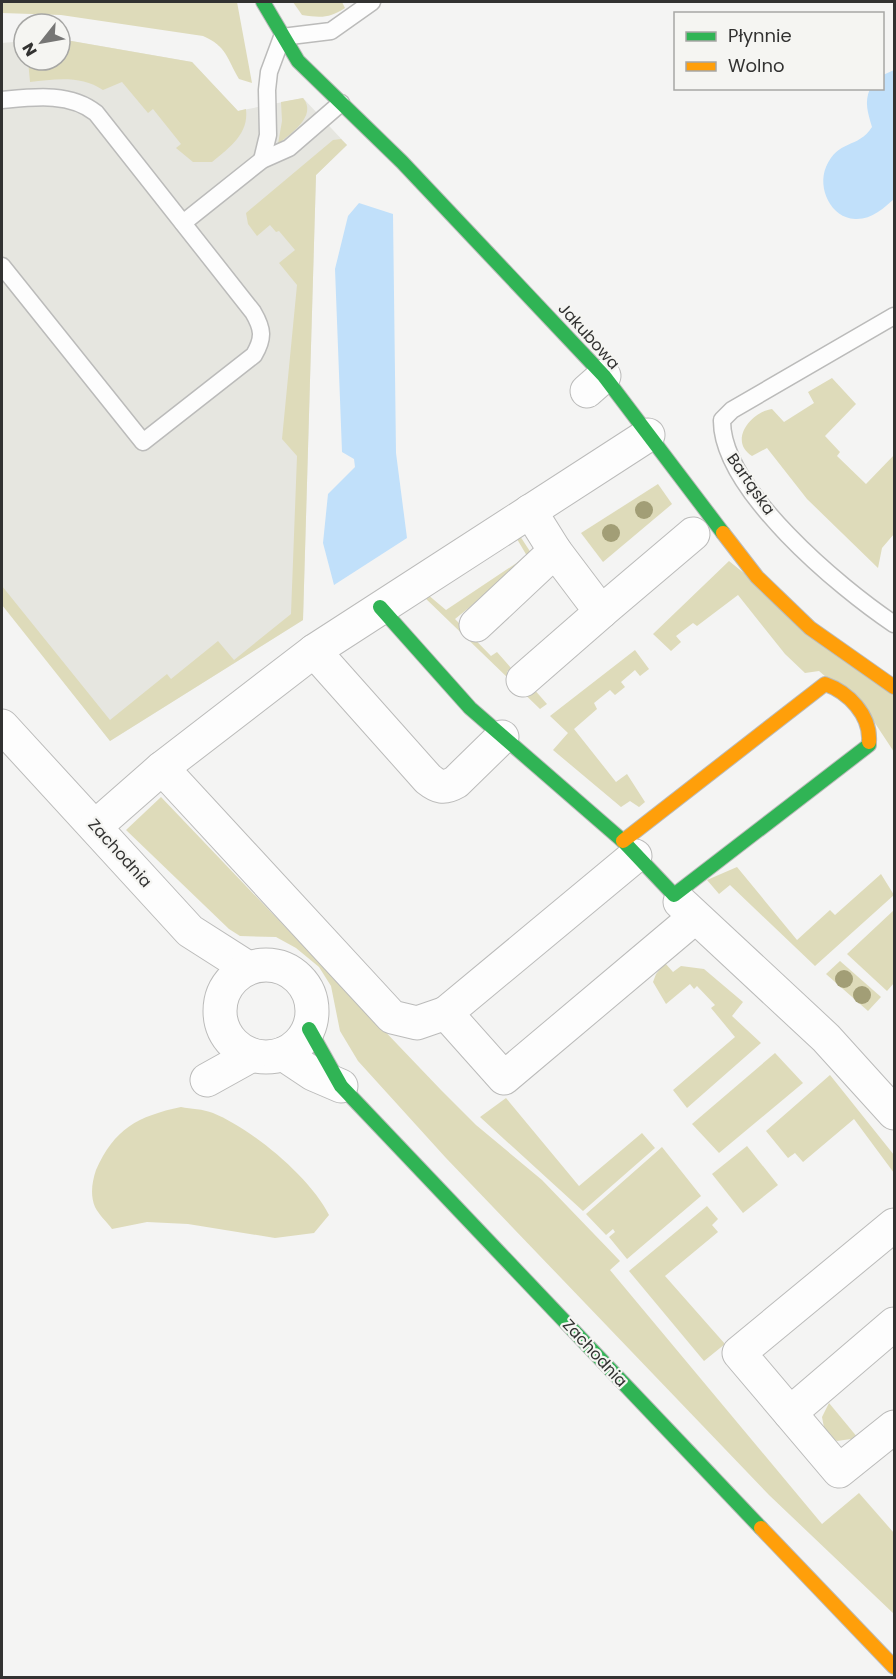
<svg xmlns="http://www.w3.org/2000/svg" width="896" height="1679" viewBox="0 0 896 1679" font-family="Poppins,sans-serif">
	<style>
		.built { fill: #e6e6e0 }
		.green { fill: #dedbba }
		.water { fill: #c1e0fa }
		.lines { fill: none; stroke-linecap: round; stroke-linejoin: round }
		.lane-casing { stroke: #bbbbba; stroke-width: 19 }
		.street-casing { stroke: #bbbbba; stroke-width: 35 }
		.fast-casing { stroke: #bbbbba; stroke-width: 16 }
		.slow-casing { stroke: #bbbbba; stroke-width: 16 }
		.lane { stroke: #fdfdfd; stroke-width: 16 }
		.street { stroke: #fdfdfd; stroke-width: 33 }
		.fast { stroke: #30b455; stroke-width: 14 }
		.slow { stroke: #ff9f0a; stroke-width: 14 }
		.tree { fill: #a29e76 }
		.labels { text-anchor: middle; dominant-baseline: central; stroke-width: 4.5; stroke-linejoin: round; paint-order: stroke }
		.street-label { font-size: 16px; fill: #323231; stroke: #f5f5f2 }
	</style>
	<rect width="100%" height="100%" fill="#f4f4f3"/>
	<!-- built -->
	<polygon class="built" points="60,39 192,62 238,111 303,98 347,145 316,175 303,620 110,741 2,603 2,43 24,41 24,60 60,60"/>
	<!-- green -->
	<g class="green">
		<path d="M7,2H237L252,83L239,79C227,59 227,46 203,36L61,15L2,13V3Z"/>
		<path d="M293,2H342L345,8C330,18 321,18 302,15Z"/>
		<path d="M60,39L192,62L238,111L246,109C249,134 230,147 212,162H193L176,148L181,144L153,109L148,113L122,82L103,90C81,75 55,79 30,82L28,60H60Z"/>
		<path d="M303,98C318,116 290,134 278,144L282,121L281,102Z"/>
		<polygon points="341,139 347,145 316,175 303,620 110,741 2,605 2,586 110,720 167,674 171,679 218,641 234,660 291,614 297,456 282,439 297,285 279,263 295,250 279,231 276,232 270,225 257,236 248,224 246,213 333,140"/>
		<path d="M832,378L856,404L825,436L840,452L837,456L866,484L894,455V534L882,548L878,568L807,499L767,448L752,456C728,441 751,412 772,409L784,422L814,403L808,392Z"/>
		<polygon points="658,484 672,504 603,562 581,533"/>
		<polygon points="520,536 533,556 455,619 491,656 497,652 511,668 507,672 526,691 533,688 547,704 540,709 423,596 427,594 446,610 527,556 517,539"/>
		<polygon points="729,561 894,694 894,752 869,714 819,671 805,673 785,654 738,595 697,626 693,623 676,636 681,642 671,651 653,634"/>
		<polygon points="635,650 649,669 640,676 635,670 621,682 625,687 615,695 610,690 594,703 597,709 574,729 616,782 627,774 645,802 639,807 630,801 621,807 553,750 568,733 550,716"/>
		<polygon points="161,797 441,1090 476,1125 542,1180 620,1261 610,1270 822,1524 859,1493 894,1533 894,1614 769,1495 446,1158 358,1061 340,1031 331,986 319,967 296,948 276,937 240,936 229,929 126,830"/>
		<polygon points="737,867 797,940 830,910 835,915 881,874 894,895 815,966 730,885 719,894 707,880"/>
		<polygon points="894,910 894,983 887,991 847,954"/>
		<polygon points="840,961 881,997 868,1011 826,974"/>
		<polygon points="665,963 673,972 681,966 704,969 743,1002 732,1016 761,1043 687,1108 673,1090 735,1037 711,1008 715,1005 697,986 694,989 690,984 666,1004 653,982 656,974"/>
		<polygon points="775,1053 803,1083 719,1153 692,1124"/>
		<polygon points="830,1075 894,1155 894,1173 854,1119 803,1162 795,1153 788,1158 766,1131"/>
		<polygon points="506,1098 579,1186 642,1133 655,1148 583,1211 480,1117"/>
		<path d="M181,1107C191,1109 203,1109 213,1113C252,1129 310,1177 329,1215L314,1233L275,1238L188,1224L147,1222L112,1229C107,1222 99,1215 95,1207C90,1195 92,1182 96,1170C114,1129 138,1116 181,1107Z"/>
		<polygon points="747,1146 778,1185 743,1213 712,1174"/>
		<polygon points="662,1147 701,1196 627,1259 609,1237 615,1232 613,1229 606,1235 586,1214"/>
		<polygon points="707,1206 718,1219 712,1225 718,1232 665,1276 725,1344 704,1361 629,1271"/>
		<polygon points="829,1403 858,1438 837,1441 825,1433 822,1417"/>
	</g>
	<!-- water -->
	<g class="water">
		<path d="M894,70V199C884,208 871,220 855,219C831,218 817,188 826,167C838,139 858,149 872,127C868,113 864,102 870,89L882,88L883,75Z"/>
		<polygon points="359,203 393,214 396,453 407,538 334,585 323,543 328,494 355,467 354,459 342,452 335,269 348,216"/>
	</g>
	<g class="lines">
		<!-- lane casing -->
		<g class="lane-casing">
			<g id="lane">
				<path d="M2,100C33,97 70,92 96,113L253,312C263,329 264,338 254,355L143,442L2,266"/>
				<polyline points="262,160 268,135 267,90 269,72 282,37 331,31 372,2"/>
				<polyline points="183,223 262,160 289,148 341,103"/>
				<path d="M894,316L732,410L722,420C721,489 840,588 894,624"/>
			</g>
		</g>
		<!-- street casing -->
		<g class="street-casing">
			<g id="street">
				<polyline points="587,391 604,376"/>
				<polyline points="601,612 693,534"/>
				<polyline points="476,625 555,551"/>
				<path d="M314,651L428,779C438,787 444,789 456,782L502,737"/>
				<polyline points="523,680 601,612 555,551 530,511"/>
				<polyline points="2,726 190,931 248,968"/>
				<polyline points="162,768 392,1017 417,1023 446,1013"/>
				<polyline points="96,826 162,768 314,651 648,435"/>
				<polyline points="635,856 446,1013 504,1078 694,918"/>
				<polyline points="680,902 826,1038 894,1113"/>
				<circle cx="266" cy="1011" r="46"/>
				<polyline points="283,1054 313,1074 341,1086"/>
				<polyline points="207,1080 252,1055"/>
				<polyline points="894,1225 739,1353 839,1471 894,1427"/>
				<polyline points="790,1413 894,1324"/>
			</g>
		</g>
		<!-- fast casing -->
		<g class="fast-casing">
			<g id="fast">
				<polyline points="263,2 298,61 402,162 604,376 723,533"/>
				<polyline points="380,607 470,708 623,841 674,895 869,745 869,742"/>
				<polyline points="309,1029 341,1086 761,1528"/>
			</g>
		</g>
		<!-- slow casing -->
		<g class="slow-casing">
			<g id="slow">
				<polyline points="723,533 757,577 810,628 894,687"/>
				<path d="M623,841L825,684C848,692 871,715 869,742"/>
				<polyline points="761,1528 894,1667"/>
			</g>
		</g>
		<!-- lane -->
		<use href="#lane" class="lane"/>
		<!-- street -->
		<use href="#street" class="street"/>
		<!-- fast -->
		<use href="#fast" class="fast"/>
		<!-- slow -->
		<use href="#slow" class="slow"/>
	</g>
	<!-- trees -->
	<g class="tree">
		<circle cx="644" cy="510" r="9"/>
		<circle cx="611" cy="533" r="9"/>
		<circle cx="844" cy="979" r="9"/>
		<circle cx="862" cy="995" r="9"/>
	</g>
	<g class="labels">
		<!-- street labels -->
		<g class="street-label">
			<text transform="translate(589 336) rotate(48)">Jakubowa</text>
			<text transform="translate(751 484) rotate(55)">Bartąska</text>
			<text transform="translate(120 853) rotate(48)">Zachodnia</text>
			<text transform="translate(595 1353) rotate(47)">Zachodnia</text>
		</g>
	</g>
	<!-- border -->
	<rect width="896" height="1679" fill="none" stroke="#323231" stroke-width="6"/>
	<!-- legend -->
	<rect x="674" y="12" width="210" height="78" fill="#f5f5f2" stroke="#a7a7a5" stroke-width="1.5"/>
	<rect x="686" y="32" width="30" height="9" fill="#30b455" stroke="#a7a7a5" stroke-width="1.5"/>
	<text x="728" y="42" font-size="18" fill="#323231">Płynnie</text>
	<rect x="686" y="62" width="30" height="9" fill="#ff9f0a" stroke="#a7a7a5" stroke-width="1.5"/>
	<text x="728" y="72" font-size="18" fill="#323231">Wolno</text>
	<!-- north arrow -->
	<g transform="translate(42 42) rotate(239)"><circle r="28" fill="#f5f5f2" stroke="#a7a7a5" stroke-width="1.5"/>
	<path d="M0-4.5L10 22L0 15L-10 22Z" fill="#767675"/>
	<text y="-9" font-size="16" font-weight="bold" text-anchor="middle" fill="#323231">N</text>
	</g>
</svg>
